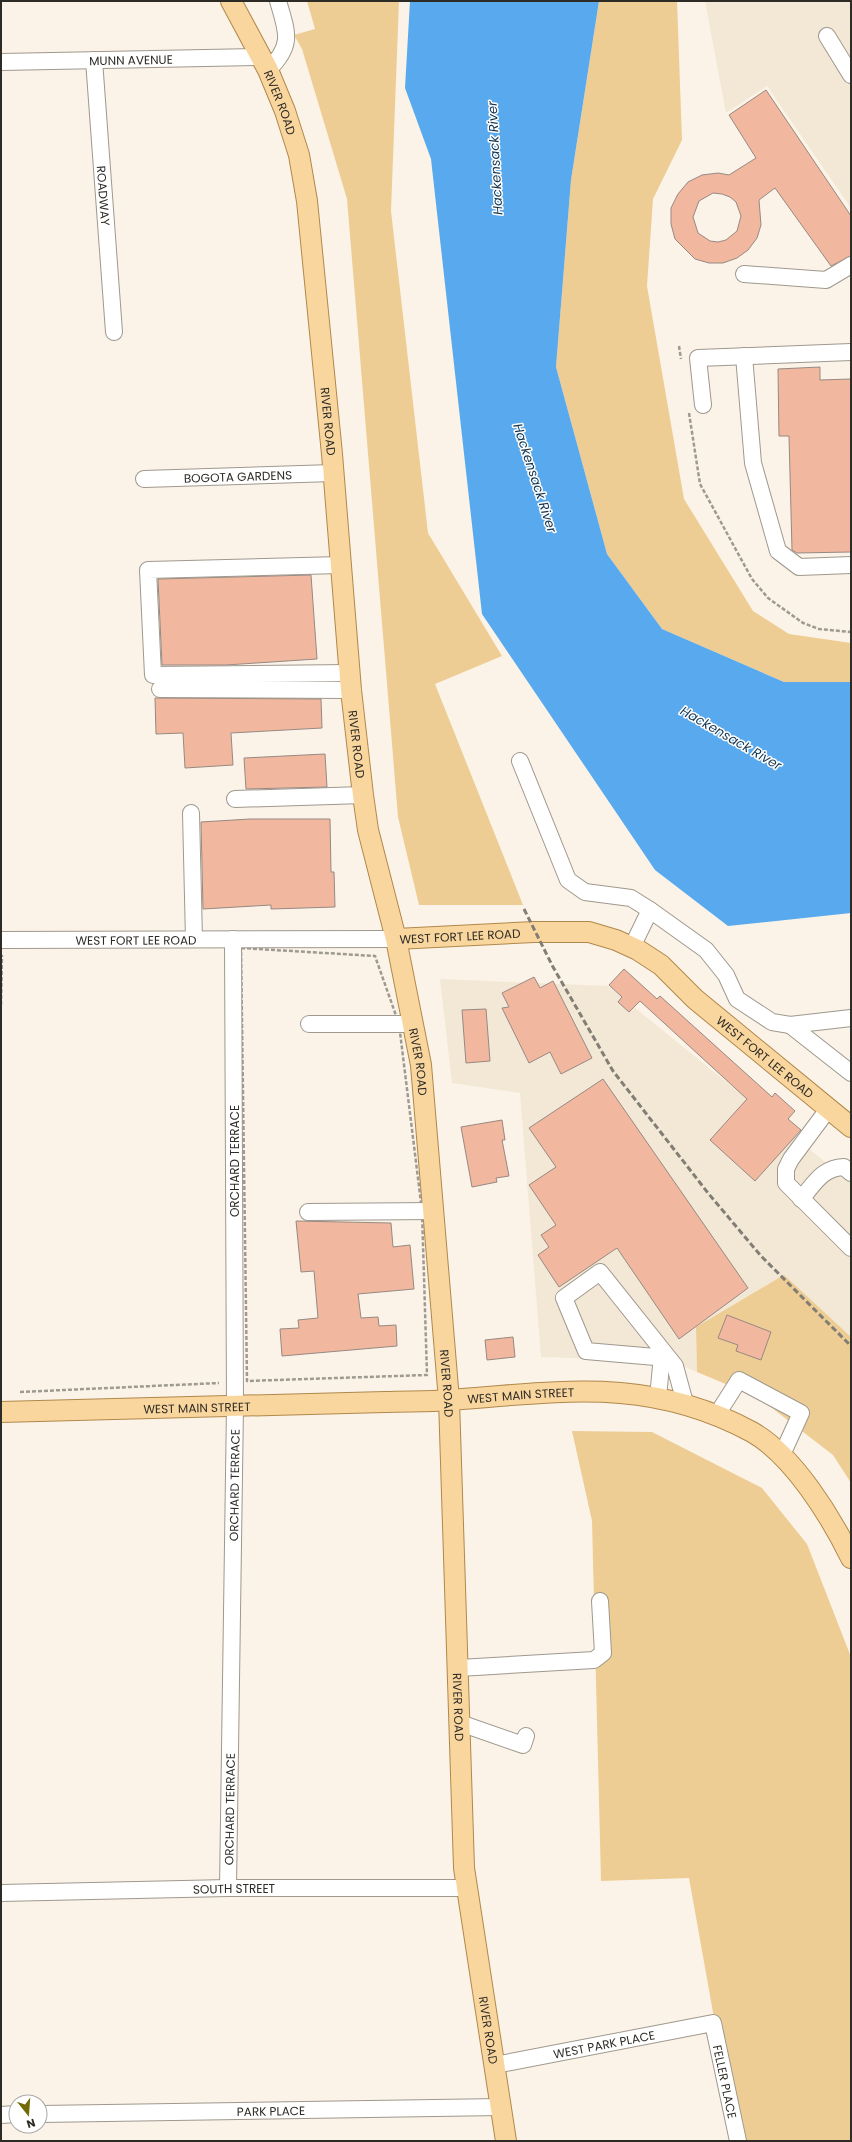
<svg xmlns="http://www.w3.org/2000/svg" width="852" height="2142" viewBox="0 0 852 2142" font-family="Poppins,sans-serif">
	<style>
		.built { fill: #f3e8d5 }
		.green { fill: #eecd95 }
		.water { fill: #58a9ed }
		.building { fill: #f2b79f; stroke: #968983; fill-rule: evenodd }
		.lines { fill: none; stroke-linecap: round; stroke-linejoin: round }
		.minor-casing { stroke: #9f988d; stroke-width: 18 }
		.major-casing { stroke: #b0884b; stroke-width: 22 }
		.path { stroke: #9f9a91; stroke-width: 2.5; stroke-dasharray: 4 2; stroke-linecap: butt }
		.minor { stroke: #fff; stroke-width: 16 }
		.major { stroke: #fad69f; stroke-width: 20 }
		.rail { stroke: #827e76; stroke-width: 3; stroke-dasharray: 6 3; stroke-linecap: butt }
		.labels { text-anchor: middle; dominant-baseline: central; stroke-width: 3; stroke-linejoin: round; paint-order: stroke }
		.street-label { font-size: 12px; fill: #2d2b26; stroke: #fff }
		.water-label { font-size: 13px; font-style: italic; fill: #133550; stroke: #fff }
	</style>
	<rect width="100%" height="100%" fill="#fbf3e7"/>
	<!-- built -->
	<g class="built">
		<polygon points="705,1 851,1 851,208 767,86 726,113"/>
		<polygon points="440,979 608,986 851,1183 851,1337 826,1316 696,1327 697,1372 670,1361 541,1357 520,1093 452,1083"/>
	</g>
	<!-- green -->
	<g class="green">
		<polygon points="307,1 399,1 391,211 428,533 502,656 435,684 523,905 419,905 398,817 347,199 302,49 294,35 315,29"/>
		<polygon points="599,1 677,1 682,140 653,199 647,286 684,499 753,611 789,634 851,643 851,682 784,682 662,629 607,554 556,367 571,180"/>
		<polygon points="784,1275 851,1337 851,1483 833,1455 759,1398 697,1372 696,1327"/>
		<polygon points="572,1431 652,1432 762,1488 807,1544 851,1657 851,2141 736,2141 689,1878 601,1881 592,1521"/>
	</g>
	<!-- water -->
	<polygon class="water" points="410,1 599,1 571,180 556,367 607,554 662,629 784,682 851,682 851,913 728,926 655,870 482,614 431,159 405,88"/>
	<!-- building -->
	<g class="building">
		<path d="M766,90L851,216V256L831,266L775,188L759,200L761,225L757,238L748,250L737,258L723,263H709L695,259L675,239L671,224V208L678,194L688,182L702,175L718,173L729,175L756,158L729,115ZM713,193L722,194L730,197L736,202L741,216L737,231L726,240L718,242L710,241L698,233L693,217L699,201Z"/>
		<polygon points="820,367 820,380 851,379 851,552 797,553 792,550 789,436 779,436 778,369"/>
		<polygon points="311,575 317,659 226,665 162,665 158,579"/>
		<polygon points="155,698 321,699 322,728 231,733 233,765 185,768 183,733 156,734"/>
		<polygon points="325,754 327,787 246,789 244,758"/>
		<polygon points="250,819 330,819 331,872 334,872 335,907 271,909 271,905 203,909 201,822"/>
		<polygon points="624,969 657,999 660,996 772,1097 775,1093 795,1111 788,1119 801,1130 755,1181 710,1140 747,1099 640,1001 629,1012 618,1002 622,997 609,985"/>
		<polygon points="534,977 540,988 553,981 592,1058 561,1074 550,1052 529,1063 502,1008 509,1007 502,993"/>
		<polygon points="486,1009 490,1061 466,1063 462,1010"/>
		<polygon points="603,1079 748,1288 679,1339 617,1248 559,1287 538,1255 549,1247 541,1235 556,1225 529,1185 556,1167 529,1128"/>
		<polygon points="502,1120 505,1140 502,1140 509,1176 496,1178 497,1182 472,1187 461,1127"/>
		<polygon points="296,1221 391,1223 393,1247 410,1245 414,1289 358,1294 361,1318 378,1317 379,1326 396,1325 397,1346 282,1356 280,1329 299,1328 298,1320 318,1318 314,1271 301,1272"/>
		<polygon points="727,1315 771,1332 761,1360 736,1351 738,1345 718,1338"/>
		<polygon points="513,1337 515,1357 487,1360 485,1340"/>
	</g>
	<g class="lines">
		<!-- minor casing -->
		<g class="minor-casing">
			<g id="minor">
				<polyline points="827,36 851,75"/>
				<path id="s1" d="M94,60L114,332"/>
				<path id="s2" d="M1,62L262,57"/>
				<path d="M268,70C294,45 287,32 278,1"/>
				<polyline points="744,274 826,280 851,265"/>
				<polyline points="744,356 753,463 778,551 799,567 851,565"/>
				<polyline points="703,405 698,358 851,352"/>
				<path id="s3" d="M144,479L333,473"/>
				<polyline points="341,565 148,570 153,675 350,673"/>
				<polyline points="160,689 351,690"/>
				<polyline points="520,761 568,880 585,892 631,898 650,910 632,947"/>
				<polyline points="235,799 363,795"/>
				<polyline points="191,813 194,939"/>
				<polyline points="650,910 706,950 726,975 737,999 772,1022 790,1025 851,1018"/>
				<path id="s4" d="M1,940L396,939"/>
				<polyline points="309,1024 413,1024"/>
				<polyline points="790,1025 851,1073"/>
				<polyline points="829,1108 791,1159 786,1169 786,1183 851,1248"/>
				<path d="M801,1199C815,1183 822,1168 844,1167L851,1173"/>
				<polyline points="308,1212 434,1211"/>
				<polyline points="667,1358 586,1351 564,1298 600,1272 675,1366 685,1403"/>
				<polyline points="658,1397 661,1366 667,1358"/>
				<polyline points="716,1416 739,1380 801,1413 781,1457"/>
				<polyline points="459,1668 594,1660 603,1653 600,1601"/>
				<polyline points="460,1723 523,1745 526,1736"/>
				<path id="s5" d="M228,1888L235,1406L233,939"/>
				<path id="s6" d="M1,1893L228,1888H467"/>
				<path id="s7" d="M495,2065L713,2023L738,2141"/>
				<path id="s8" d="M40,2114L501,2107"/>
				<polyline points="1,2115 16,2114"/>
			</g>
		</g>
		<!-- major casing -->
		<g class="major-casing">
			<g id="major">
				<path id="s9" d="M231,1L268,70L285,111L299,155L307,201L332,454L351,690L363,795L368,830L396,939L421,1065L449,1400L464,1868L506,2141"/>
				<path id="s10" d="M396,939L534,932H589L616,940L638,950L661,965L695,999L851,1127"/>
				<path id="s11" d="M1,1412C129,1409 257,1406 385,1402C406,1401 428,1402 449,1400C560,1392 648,1376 752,1432C793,1455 831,1517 851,1558"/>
			</g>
		</g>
		<!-- path -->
		<g class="path">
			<polyline points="679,346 681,359"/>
			<polyline points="689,413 700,484 752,579 768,598 803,623 819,629 851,632"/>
			<polygon points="241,948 375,956 399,1024 422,1211 427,1375 247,1381"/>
			<polyline points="1,1005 2,955"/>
			<polyline points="20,1392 219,1383"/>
		</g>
		<!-- minor -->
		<use href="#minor" class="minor"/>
		<!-- major -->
		<use href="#major" class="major"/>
		<!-- rail -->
		<polyline class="rail" points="524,909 553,967 613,1071 708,1193 761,1256 851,1346"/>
	</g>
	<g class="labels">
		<!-- street labels -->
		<g class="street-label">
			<text stroke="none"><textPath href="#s2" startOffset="130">MUNN AVENUE</textPath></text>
			<text stroke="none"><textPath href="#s9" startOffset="113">RIVER ROAD</textPath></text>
			<text stroke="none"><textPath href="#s1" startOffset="136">ROADWAY</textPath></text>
			<text stroke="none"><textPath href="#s9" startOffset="437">RIVER ROAD</textPath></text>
			<text stroke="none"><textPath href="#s3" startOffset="94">BOGOTA GARDENS</textPath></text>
			<text stroke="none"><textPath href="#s9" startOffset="761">RIVER ROAD</textPath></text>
			<text stroke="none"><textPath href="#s10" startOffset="64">WEST FORT LEE ROAD</textPath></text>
			<text stroke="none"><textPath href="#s4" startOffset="135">WEST FORT LEE ROAD</textPath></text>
			<text stroke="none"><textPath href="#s10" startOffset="412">WEST FORT LEE ROAD</textPath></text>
			<text stroke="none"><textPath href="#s9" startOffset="1085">RIVER ROAD</textPath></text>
			<text transform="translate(234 1161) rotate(-90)">ORCHARD TERRACE</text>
			<text stroke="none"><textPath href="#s9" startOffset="1408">RIVER ROAD</textPath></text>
			<text stroke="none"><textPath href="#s11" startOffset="520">WEST MAIN STREET</textPath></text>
			<text stroke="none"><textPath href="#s11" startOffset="196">WEST MAIN STREET</textPath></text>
			<text stroke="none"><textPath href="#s5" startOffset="403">ORCHARD TERRACE</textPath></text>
			<text stroke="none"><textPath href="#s9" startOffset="1732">RIVER ROAD</textPath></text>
			<text stroke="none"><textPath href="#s5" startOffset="79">ORCHARD TERRACE</textPath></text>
			<text stroke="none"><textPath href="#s6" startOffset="233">SOUTH STREET</textPath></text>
			<text stroke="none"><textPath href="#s9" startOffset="2057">RIVER ROAD</textPath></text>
			<text stroke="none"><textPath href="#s7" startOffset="111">WEST PARK PLACE</textPath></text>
			<text stroke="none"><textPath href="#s7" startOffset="282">FELLER PLACE</textPath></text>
			<text stroke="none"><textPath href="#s8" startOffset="231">PARK PLACE</textPath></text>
		</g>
		<!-- water labels -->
		<g class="water-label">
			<text transform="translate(495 158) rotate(-93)">Hackensack River</text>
			<text transform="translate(535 478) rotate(72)">Hackensack River</text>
			<text transform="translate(731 738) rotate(30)">Hackensack River</text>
		</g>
	</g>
	<!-- border -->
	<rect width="852" height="2142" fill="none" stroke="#2d2b26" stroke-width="4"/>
	<!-- north arrow -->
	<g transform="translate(28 2114) rotate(163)"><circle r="19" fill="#ffffff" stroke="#abaaa8"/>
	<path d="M0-3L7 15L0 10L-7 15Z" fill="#716b07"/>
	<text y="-6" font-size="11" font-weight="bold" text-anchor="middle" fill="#2d2b26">N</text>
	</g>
</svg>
